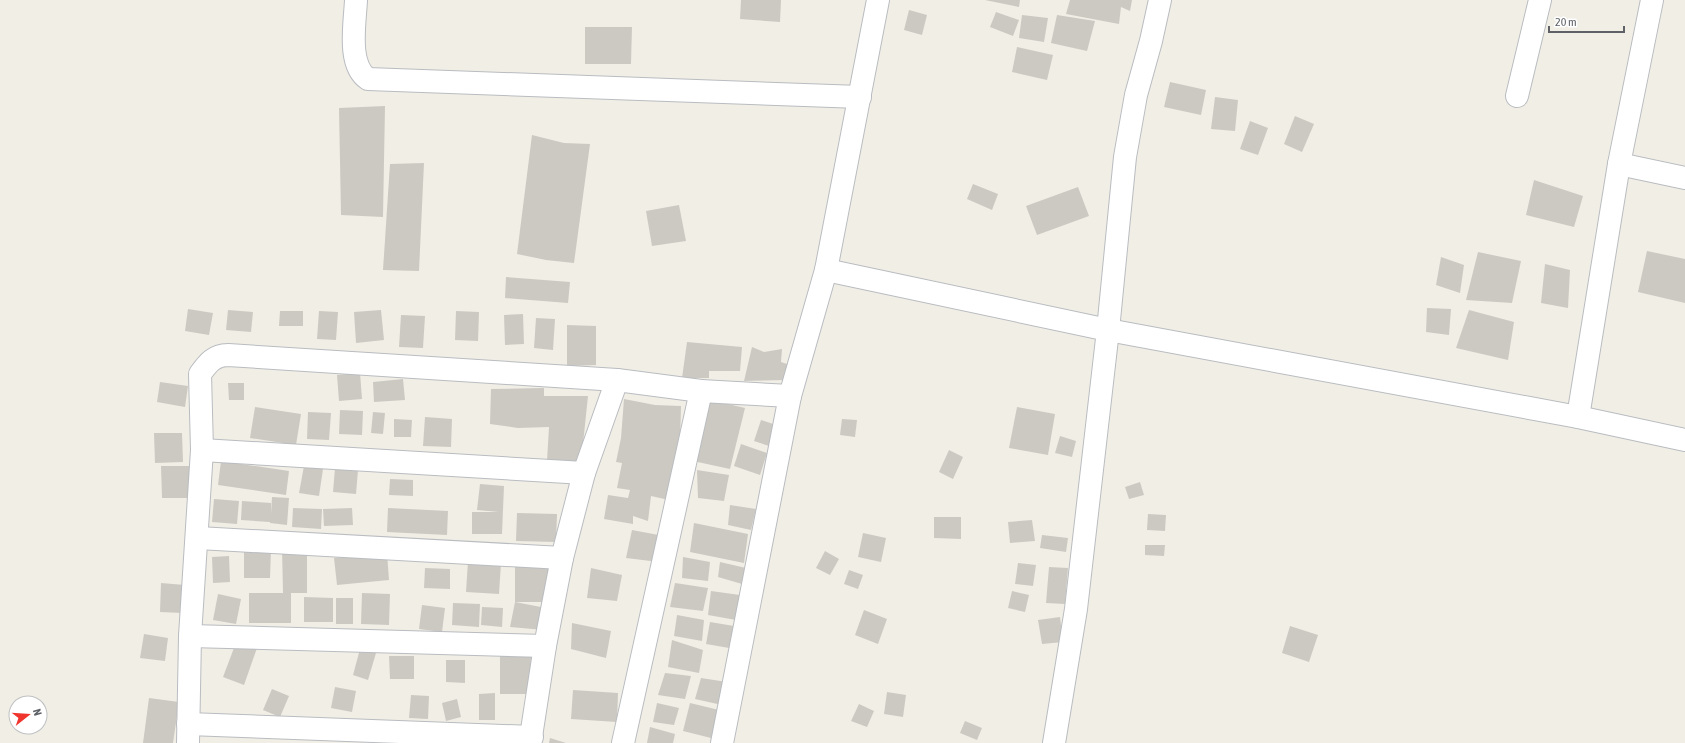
<svg xmlns="http://www.w3.org/2000/svg" width="1685" height="743" viewBox="0 0 1685 743" font-family="'Asap Condensed',sans-serif">
	<style>
		.building { fill: #ccc9c3 }
		.lines { fill: none; stroke-linecap: round; stroke-linejoin: round }
		.minor-casing { stroke: #b9bcc0; stroke-width: 24 }
		.minor { stroke: #fff; stroke-width: 22 }
	</style>
	<rect width="100%" height="100%" fill="#f1eee6"/>
	<!-- building -->
	<g class="building">
		<polygon points="741,0 781,0 780,22 740,19"/>
		<polygon points="985,0 1020,0 1019,7"/>
		<polygon points="1070,0 1132,0 1130,11 1121,7 1119,24 1066,14"/>
		<polygon points="909,10 927,15 922,35 904,30"/>
		<polygon points="996,12 1019,20 1013,36 990,27"/>
		<polygon points="1022,15 1048,18 1044,42 1019,38"/>
		<polygon points="1057,15 1095,21 1087,51 1051,43"/>
		<polygon points="585,27 632,27 631,64 585,64"/>
		<polygon points="1017,47 1053,55 1047,80 1012,72"/>
		<polygon points="1170,82 1206,90 1201,115 1164,107"/>
		<polygon points="1215,97 1238,100 1235,131 1211,129"/>
		<polygon points="385,106 383,217 341,215 339,108"/>
		<polygon points="1295,116 1314,124 1302,152 1284,144"/>
		<polygon points="1250,121 1268,128 1258,155 1240,149"/>
		<polygon points="532,135 564,143 590,144 574,263 546,260 517,254"/>
		<polygon points="424,163 419,271 383,270 390,164"/>
		<polygon points="1534,180 1583,196 1574,227 1526,215"/>
		<polygon points="973,184 998,194 992,210 967,199"/>
		<polygon points="1078,187 1089,216 1037,235 1026,206"/>
		<polygon points="679,205 686,241 652,246 646,211"/>
		<polygon points="1647,251 1685,259 1685,303 1638,292"/>
		<polygon points="1478,252 1521,261 1512,303 1466,300"/>
		<polygon points="1441,257 1464,265 1460,293 1436,285"/>
		<polygon points="1545,264 1570,270 1568,308 1541,303"/>
		<polygon points="506,277 570,282 568,303 505,298"/>
		<polygon points="1427,308 1451,309 1449,335 1426,332"/>
		<polygon points="188,309 213,313 209,335 185,331"/>
		<polygon points="228,310 253,312 251,332 226,330"/>
		<polygon points="381,310 384,340 356,343 354,312"/>
		<polygon points="1469,310 1514,322 1508,360 1456,348"/>
		<polygon points="280,311 303,311 303,326 279,326"/>
		<polygon points="319,311 338,312 336,340 317,339"/>
		<polygon points="456,311 479,312 478,341 455,340"/>
		<polygon points="523,314 524,344 505,345 504,315"/>
		<polygon points="401,315 425,316 423,348 399,347"/>
		<polygon points="536,318 555,319 553,350 534,348"/>
		<polygon points="567,325 596,326 596,365 567,366"/>
		<polygon points="687,342 742,347 740,371 709,371 709,378 682,378"/>
		<polygon points="752,347 764,352 782,349 781,362 787,364 786,380 744,381"/>
		<polygon points="360,373 362,399 339,401 337,375"/>
		<polygon points="403,379 405,400 374,402 373,382"/>
		<polygon points="160,382 188,386 185,407 157,402"/>
		<polygon points="228,383 244,383 244,400 229,400"/>
		<polygon points="544,388 544,396 588,396 581,463 547,461 549,427 518,428 490,424 491,389"/>
		<polygon points="624,399 655,405 681,406 680,443 669,500 651,496 648,521 633,516 633,524 604,519 608,495 628,498 630,490 617,488 622,463 616,462 621,438"/>
		<polygon points="707,399 745,408 730,469 693,461"/>
		<polygon points="255,407 301,414 296,445 250,438"/>
		<polygon points="1017,407 1055,414 1048,455 1009,448"/>
		<polygon points="340,410 363,411 362,435 339,434"/>
		<polygon points="308,412 331,413 329,440 307,439"/>
		<polygon points="373,412 385,413 383,434 371,433"/>
		<polygon points="425,417 452,419 451,447 423,446"/>
		<polygon points="394,419 412,420 411,437 394,437"/>
		<polygon points="842,419 857,420 855,437 840,435"/>
		<polygon points="761,420 776,425 769,446 754,441"/>
		<polygon points="154,433 182,433 183,462 155,463"/>
		<polygon points="1060,436 1076,441 1072,457 1055,453"/>
		<polygon points="741,444 767,453 760,475 734,466"/>
		<polygon points="949,450 963,457 953,479 939,472"/>
		<polygon points="221,461 289,471 286,495 218,485"/>
		<polygon points="161,466 191,466 191,498 162,498"/>
		<polygon points="304,466 323,469 319,496 299,493"/>
		<polygon points="335,468 358,470 356,494 333,492"/>
		<polygon points="697,470 729,475 724,501 698,498"/>
		<polygon points="390,479 413,480 413,496 389,495"/>
		<polygon points="1140,482 1144,495 1129,499 1125,487"/>
		<polygon points="480,484 504,486 502,534 472,534 472,512 499,512 477,510"/>
		<polygon points="272,497 289,498 287,525 270,523 270,522 241,520 242,501 271,503 271,514"/>
		<polygon points="214,499 239,501 237,524 212,522"/>
		<polygon points="730,505 756,509 751,530 728,525"/>
		<polygon points="293,508 322,509 321,529 292,527"/>
		<polygon points="352,508 353,525 324,526 323,509"/>
		<polygon points="388,508 448,511 447,535 387,532"/>
		<polygon points="517,513 557,514 556,542 516,541"/>
		<polygon points="1148,514 1166,515 1165,531 1147,530"/>
		<polygon points="934,517 961,517 961,539 934,538"/>
		<polygon points="1032,520 1035,541 1010,543 1008,522"/>
		<polygon points="694,523 748,534 744,563 690,552"/>
		<polygon points="632,530 664,536 659,562 626,558"/>
		<polygon points="863,533 886,538 881,562 858,557"/>
		<polygon points="1042,535 1068,538 1066,552 1040,548"/>
		<polygon points="1145,545 1165,545 1164,556 1145,555"/>
		<polygon points="282,548 307,548 307,593 291,593 291,623 249,623 249,593 283,593"/>
		<polygon points="244,549 271,549 270,578 244,578"/>
		<polygon points="825,551 839,559 830,575 816,568"/>
		<polygon points="387,553 389,580 337,585 334,558"/>
		<polygon points="229,556 230,582 213,583 212,557"/>
		<polygon points="683,557 710,562 708,581 682,578"/>
		<polygon points="468,561 501,563 499,594 466,592"/>
		<polygon points="720,562 746,568 742,584 718,577"/>
		<polygon points="1018,563 1036,565 1033,586 1015,584"/>
		<polygon points="515,567 550,567 551,602 515,602 546,608 544,630 510,627 515,602"/>
		<polygon points="1049,567 1068,568 1065,604 1046,603"/>
		<polygon points="425,568 450,569 450,589 424,588"/>
		<polygon points="591,568 622,575 617,601 587,598"/>
		<polygon points="849,570 863,575 858,589 844,584"/>
		<polygon points="161,583 185,585 183,613 160,612"/>
		<polygon points="675,583 708,588 703,611 670,607"/>
		<polygon points="711,591 740,595 736,620 708,615"/>
		<polygon points="1012,591 1029,595 1025,612 1008,608"/>
		<polygon points="362,593 390,594 389,625 361,624"/>
		<polygon points="218,594 241,599 236,624 213,620"/>
		<polygon points="304,597 333,598 333,622 304,622"/>
		<rect x="336" y="598" width="17" height="26"/>
		<polygon points="453,603 480,604 479,627 452,625"/>
		<polygon points="422,605 445,608 442,632 419,629"/>
		<polygon points="482,607 503,608 502,627 481,625"/>
		<polygon points="864,610 887,619 878,644 855,635"/>
		<polygon points="677,615 704,620 702,641 674,636"/>
		<polygon points="1060,617 1063,642 1042,644 1038,620"/>
		<polygon points="710,622 740,627 735,649 706,644"/>
		<polygon points="572,623 611,631 606,658 571,649"/>
		<polygon points="1290,626 1318,635 1309,662 1282,653"/>
		<polygon points="144,634 168,638 165,661 140,658"/>
		<polygon points="237,640 257,648 244,685 223,677"/>
		<polygon points="672,640 703,650 699,673 668,667"/>
		<polygon points="360,649 376,653 368,680 353,675"/>
		<polygon points="389,656 414,656 414,679 390,679"/>
		<polygon points="500,656 531,656 530,694 500,694"/>
		<polygon points="446,660 465,660 465,683 446,682"/>
		<polygon points="665,673 691,676 685,699 658,695"/>
		<polygon points="701,678 727,682 722,705 695,699"/>
		<polygon points="335,687 356,691 352,712 331,708"/>
		<polygon points="272,689 289,696 280,717 263,710"/>
		<polygon points="573,690 618,693 617,722 571,719"/>
		<polygon points="887,692 906,695 903,717 884,714"/>
		<polygon points="495,693 495,720 479,720 479,694"/>
		<polygon points="411,695 429,696 428,719 409,718"/>
		<polygon points="149,698 179,702 173,743 143,743"/>
		<polygon points="457,699 461,717 446,721 442,703"/>
		<polygon points="657,703 679,708 674,725 653,722"/>
		<polygon points="690,703 719,710 711,738 683,731"/>
		<polygon points="859,704 874,711 867,727 851,721"/>
		<polygon points="965,721 982,728 977,740 960,733"/>
		<polygon points="650,727 675,734 673,743 647,743"/>
		<polygon points="550,738 566,743 549,743"/>
	</g>
	<g class="lines">
		<!-- minor casing -->
		<g class="minor-casing">
			<g id="minor">
				<path d="M356,0C355,23 347,65 368,79L860,97"/>
				<polyline points="1517,96 1540,0"/>
				<polyline points="1619,164 1685,178"/>
				<polyline points="826,270 1108,330 1578,417 1685,440"/>
				<polyline points="1578,417 1619,164 1652,0"/>
				<polyline points="202,450 584,473"/>
				<polyline points="198,538 562,558"/>
				<polyline points="190,636 545,646"/>
				<polyline points="188,724 532,737"/>
				<path d="M188,743L190,636L202,450L200,374C208,363 214,355 228,355L617,380L701,391L790,396"/>
				<polyline points="530,743 545,646 562,558 584,473 617,380"/>
				<polyline points="623,743 701,391"/>
				<polyline points="722,743 790,396 826,270 878,0"/>
				<polyline points="1054,743 1076,609 1108,330 1125,157 1136,95 1151,41 1160,0"/>
			</g>
		</g>
		<!-- minor -->
		<use href="#minor" class="minor"/>
	</g>
	<!-- north arrow -->
	<g transform="translate(28 715) rotate(73)"><circle r="19" fill="#ffffff" stroke="#bfc0c2"/>
	<path d="M0-3L7 15L0 10L-7 15Z" fill="#f0352d"/>
	<text y="-6" font-size="11" font-weight="bold" text-anchor="middle" fill="#5e6267">N</text>
	</g>
	<!-- scale -->
	<path d="M1549 26v6h75v-6" fill="none" stroke="#5e6267" stroke-width="2"/>
	<text x="1555" y="26" font-size="12" fill="#5e6267" stroke="#ffffff" stroke-width="3" paint-order="stroke">20 m</text>
</svg>
